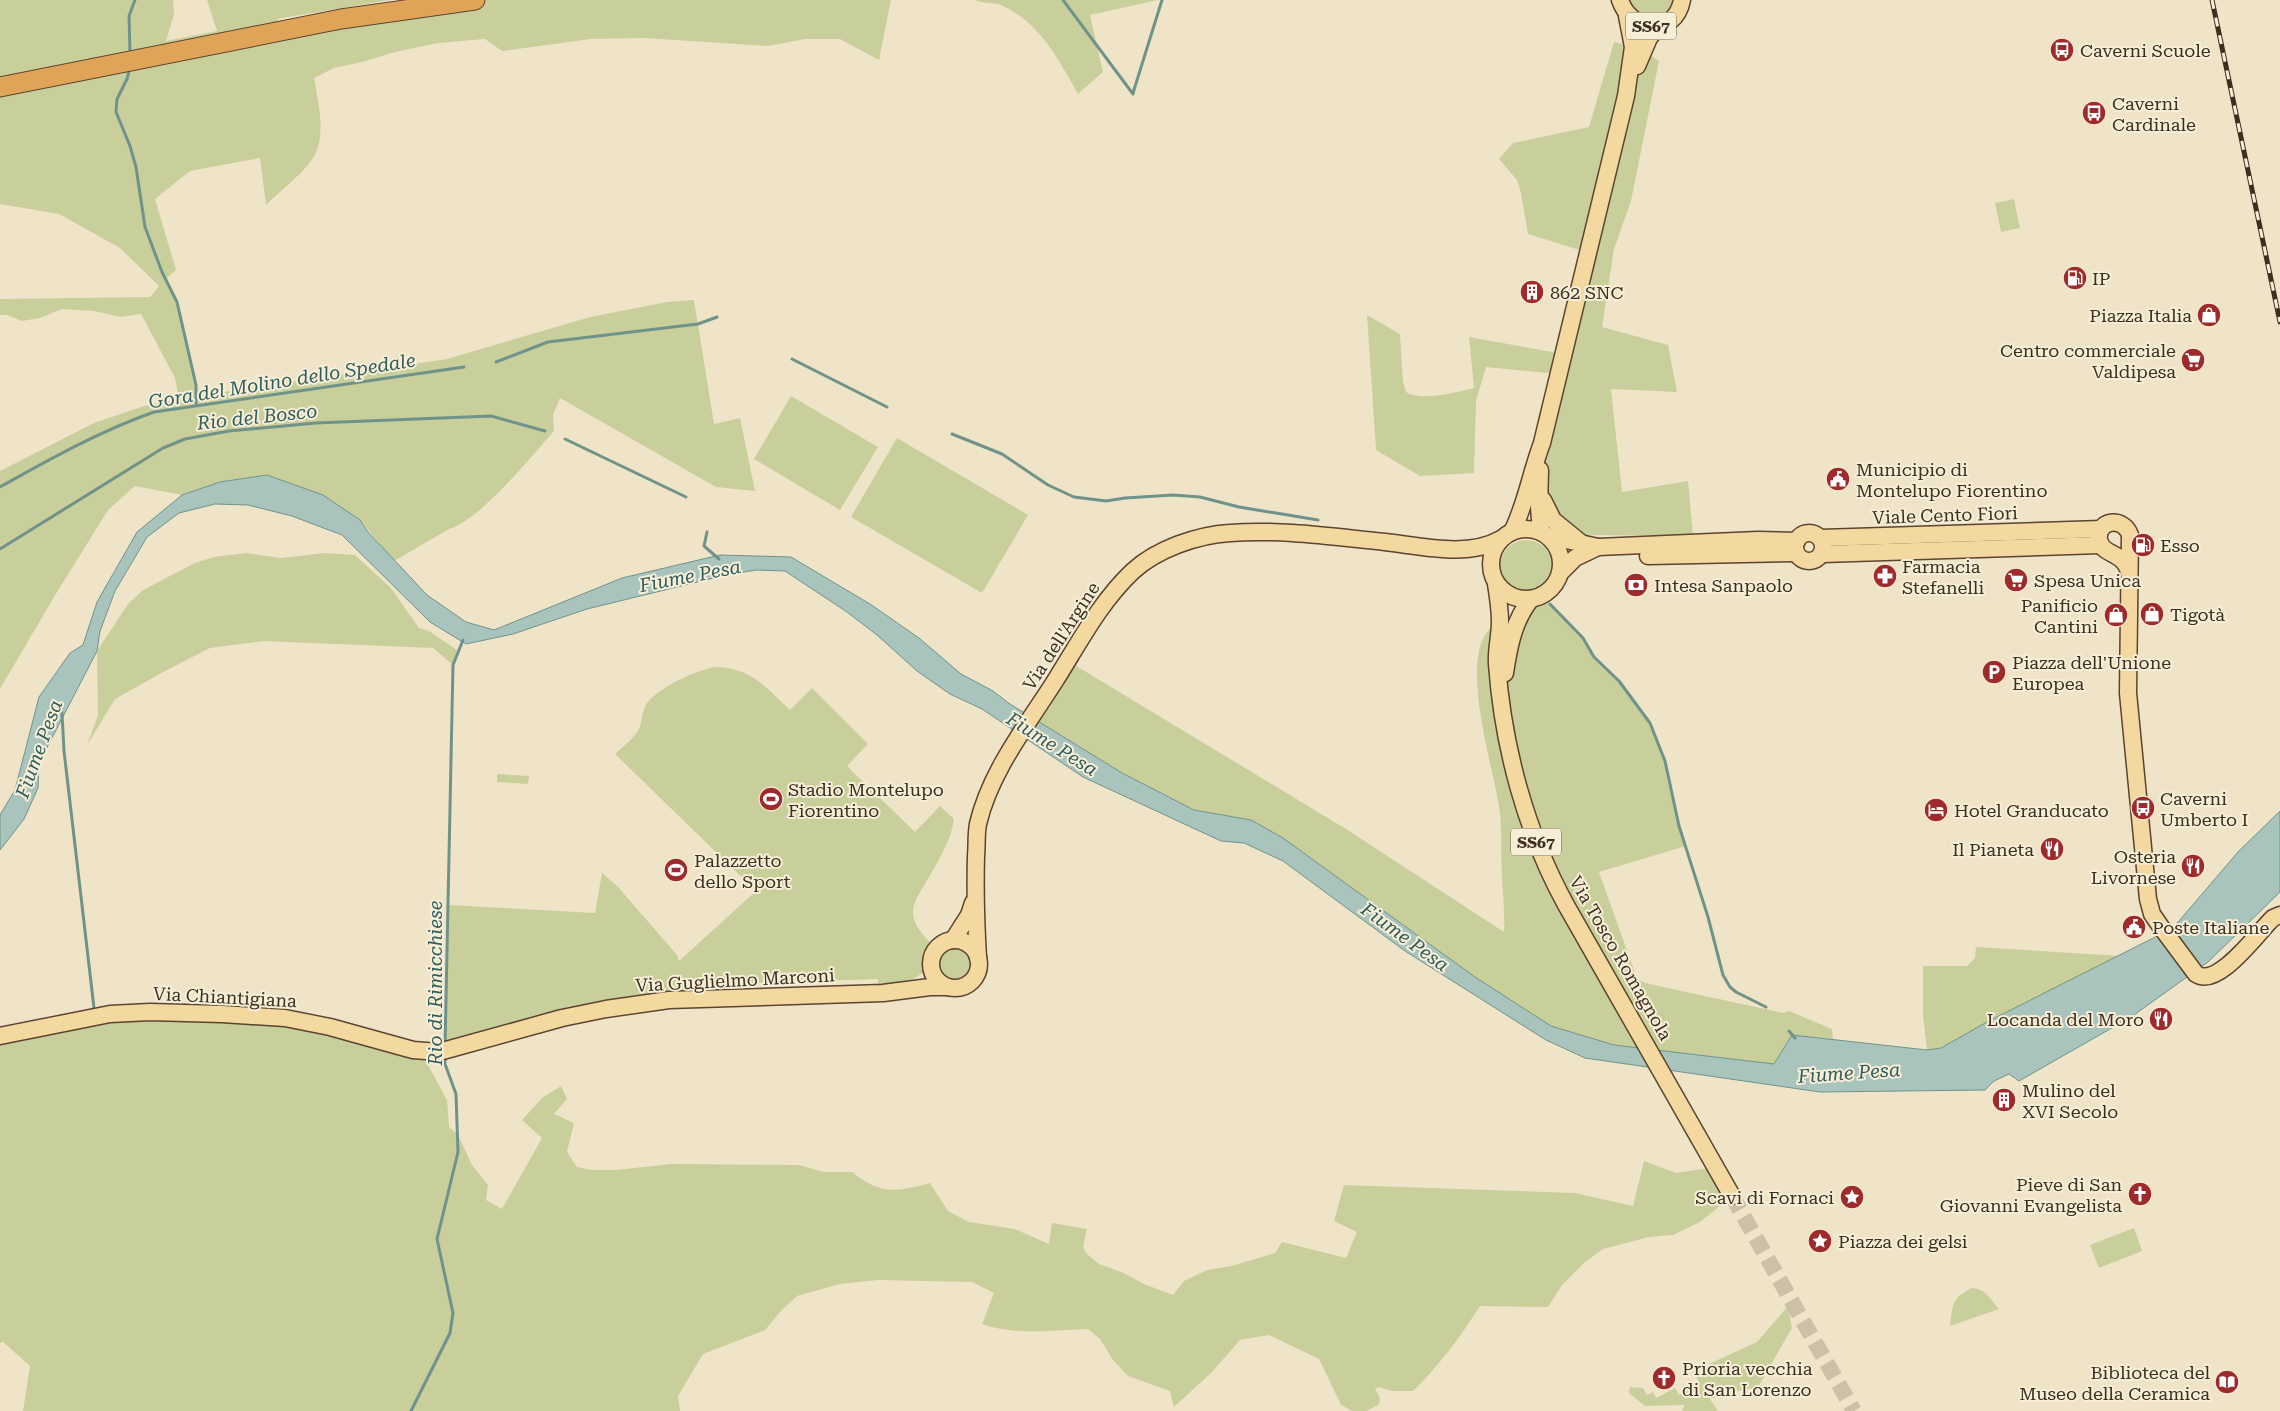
<svg xmlns="http://www.w3.org/2000/svg" width="2280" height="1411" viewBox="0 0 2280 1411" font-family="'Roboto Serif',serif">
	<style>
		.green { fill: #c9cf9b }
		.water { fill: #a9c4bc; stroke: #6f938a }
		.lines { fill: none; stroke-linecap: round; stroke-linejoin: round }
		.stream { stroke: #6f938a; stroke-width: 3 }
		.major-tunnel { stroke: #ccc0a6; stroke-width: 16; stroke-dasharray: 16 8; stroke-linecap: butt }
		.major-casing { stroke: #5b4430; stroke-width: 19 }
		.highway-casing { stroke: #5b4430; stroke-width: 21 }
		.major { stroke: #f3d9a0; stroke-width: 16 }
		.highway { stroke: #e0a458; stroke-width: 19 }
		.rail-casing { stroke: #3d2e20; stroke-width: 5 }
		.rail { stroke: #f7eed8; stroke-width: 3; stroke-dasharray: 9; stroke-linecap: butt }
		.labels { text-anchor: middle; dominant-baseline: central; stroke-width: 4; stroke-linejoin: round; paint-order: stroke }
		.shield { fill: #f7eed8; stroke: #756857; stroke-width: 1 }
		.shield-label { font-size: 16px; font-weight: bold; fill: #3d2e20 }
		.poi-label { font-size: 18px; fill: #3d2e20; stroke: #f7eed8; text-anchor: start }
		.street-label { font-size: 18px; fill: #3d2e20; stroke: #f7eed8 }
		.water-label { font-size: 19px; font-style: italic; fill: #2f5d5a; stroke: #f7eed8 }
	</style>
	<rect width="100%" height="100%" fill="#f0e4c8"/>
	<!-- green -->
	<g class="green">
		<path d="M0,0H173L174,14L166,41L217,31L207,0H390L277,19L279,31L475,0H891L879,60L840,39H805L768,46L644,38L591,39L502,51L485,39L438,43L395,52L362,62L334,68L314,78C318,102 328,139 311,161C299,177 280,191 266,205L260,158L190,171L155,199L176,270L166,279L177,302L196,385V396L447,359L590,317L667,302L694,300L714,424L740,418L755,491L716,487L560,398L553,415L554,431C531,457 480,520 449,529L394,561L360,520L323,495L267,475L220,482L182,495L135,486L108,510L54,597L0,689V471L94,423L144,406L179,399L175,378L141,314L121,317L94,311L62,309L40,318L22,321L7,315H0V299L150,297L159,286L120,248L59,214L0,204Z"/>
		<path d="M975,0H1158L1090,15L1103,72L1078,94C1059,60 1039,22 1001,5C993,2 983,4 975,0Z"/>
		<polygon points="1626,0 1677,0 1665,19 1641,20"/>
		<path d="M1614,42L1643,50L1659,61L1631,201L1614,249L1602,327L1668,345L1677,392L1611,389L1622,492L1688,481L1693,536L1577,535V540L1539,486L1558,374L1486,367L1476,401L1474,473L1420,476L1376,450L1367,315L1400,334L1403,382L1406,392C1420,402 1457,392 1474,388L1469,337L1563,354L1589,253L1528,234L1521,193L1517,180L1499,159L1513,143L1589,127Z"/>
		<polygon points="2014,199 2020,228 2001,232 1995,203"/>
		<polygon points="791,396 878,447 840,510 754,459"/>
		<polygon points="897,438 1028,515 982,593 851,517"/>
		<circle cx="1526" cy="566" r="26"/>
		<polygon points="246,553 281,558 325,553 355,555 391,588 419,628 429,631 457,650 453,665 433,648 263,641 210,648 165,671 115,699 87,745 98,715 97,651 128,604 143,590 195,563 214,557"/>
		<path d="M1537,598L1550,604L1563,615L1583,638L1594,657L1619,681L1650,723L1665,761L1667,780L1686,846L1599,872L1635,973L1634,977L1645,983L1783,1013L1789,1011L1832,1029L1833,1039L1792,1035L1774,1064L1614,1045L1551,1026L1475,977L1283,838L1251,820L1194,810L1122,773L1032,718L1068,661L1346,829L1504,932C1505,915 1503,896 1502,879C1501,857 1502,835 1500,814C1496,772 1450,642 1500,622L1506,666Z"/>
		<path d="M714,667C750,667 766,687 790,710L812,688L868,744L847,766L915,832L940,806L954,819C951,842 937,863 926,882C921,891 914,900 913,910C912,926 927,939 936,949L932,958L931,968L905,984L878,993V979L700,985L701,999H689L445,1051L448,905L595,913L602,873L618,887L677,955L679,961L756,891L615,754C622,747 632,740 637,732C643,724 641,711 647,703C661,686 693,672 714,667Z"/>
		<polygon points="497,774 529,776 528,784 497,782"/>
		<circle cx="955" cy="964" r="19"/>
		<polygon points="1976,947 2121,956 1987,1022 1941,1048 1927,1050 1923,1015 1923,966 1967,966 1975,958"/>
		<path d="M110,1014L285,1018L413,1050L427,1063L447,1100L449,1127L458,1135L472,1165L488,1185L486,1200L502,1209L542,1138L522,1120L542,1098L561,1086L567,1099L554,1114L574,1123L567,1152L577,1167L592,1170H616L671,1164L799,1165L824,1172H852C880,1195 897,1192 930,1183L948,1211L969,1222L1015,1229L1049,1244L1052,1223L1087,1229L1083,1247L1086,1253L1099,1264L1124,1273L1144,1284L1173,1295L1184,1281L1207,1270L1231,1266L1275,1253L1282,1242L1346,1258L1357,1232L1334,1221L1344,1185L1575,1193L1633,1206L1644,1161L1676,1173L1716,1167L1732,1196L1700,1222L1673,1235L1649,1237L1603,1249L1584,1263L1562,1285L1548,1307L1480,1306C1460,1337 1440,1365 1413,1391H1392L1379,1387L1375,1389L1380,1398L1379,1404L1367,1411H1352L1341,1405L1319,1359L1269,1335L1240,1340L1212,1372L1174,1407L1170,1391L1128,1376L1113,1360L1100,1339L1088,1329C1052,1330 1017,1336 982,1324L994,1293L972,1282L878,1280L840,1284L797,1296L780,1312L765,1330L703,1354L678,1396L680,1411H23L30,1366L3,1342L0,1343V1036Z"/>
		<polygon points="2134,1228 2142,1251 2099,1268 2090,1245"/>
		<path d="M1972,1288C1986,1289 1990,1299 1999,1309L1950,1326C1953,1305 1951,1298 1972,1288Z"/>
		<polygon points="1788,1306 1792,1328 1758,1387 1728,1393 1710,1399 1718,1411 1682,1411 1685,1405 1645,1406 1629,1393 1630,1387 1643,1388 1647,1395 1653,1392 1656,1398 1675,1388 1679,1395 1700,1384 1696,1376 1711,1363 1757,1342"/>
	</g>
	<!-- water -->
	<polygon class="water" points="267,475 323,495 360,520 368,532 427,595 466,622 494,630 622,578 720,555 791,557 870,604 919,638 961,674 993,691 1010,704 1122,773 1194,810 1251,820 1283,838 1475,977 1551,1026 1614,1045 1774,1064 1792,1035 1927,1050 1941,1048 1987,1022 2173,928 2238,852 2280,811 2280,892 2208,962 2131,1017 2019,1081 2009,1074 1994,1081 1985,1090 1820,1092 1585,1058 1546,1040 1405,951 1283,861 1244,843 1221,841 1083,777 982,709 950,694 917,671 877,635 847,612 785,571 756,570 726,575 587,609 513,634 466,644 430,622 342,535 292,516 248,505 215,504 179,513 147,537 115,591 100,631 97,651 39,763 38,788 24,819 0,850 0,815 15,790 39,697 70,653 83,645 97,602 137,532 182,495 220,482"/>
	<g class="lines">
		<!-- stream -->
		<g class="stream">
			<polyline points="1063,0 1133,94"/>
			<polyline points="130,53 129,16 135,0"/>
			<polyline points="130,67 127,79 117,99 116,112 130,146 136,167 145,227 162,272 177,302 196,385 196,404"/>
			<polyline points="1133,93 1162,0"/>
			<polyline points="792,359 887,407"/>
			<polyline points="496,362 548,342 698,324 717,317"/>
			<polyline points="952,434 1002,454 1048,485 1074,497 1106,501 1125,498 1173,495 1200,497 1239,507 1318,520"/>
			<polyline points="565,439 686,497"/>
			<path d="M0,487C50,459 100,431 154,412L464,367"/>
			<polyline points="707,532 704,546 719,559"/>
			<polyline points="0,549 163,448 185,439 229,431 316,423 491,416 545,431"/>
			<polyline points="1550,604 1583,638 1594,657 1619,681 1650,723 1665,761 1679,826 1708,917 1723,975 1730,987 1736,992 1766,1007"/>
			<polyline points="62,713 64,751 94,1008"/>
			<polyline points="1789,1031 1795,1038"/>
			<polyline points="445,1046 453,665 463,640"/>
			<polyline points="411,1411 450,1333 453,1313 437,1239 458,1152 456,1094 445,1064 445,1055"/>
		</g>
		<!-- major-tunnel -->
		<polyline class="major-tunnel" points="1732,1196 1854,1411"/>
		<!-- major casing -->
		<g class="major-casing">
			<g id="major">
				<path d="M1620,0C1631,33 1675,37 1682,0"/>
				<polyline points="1637,66 1649,38 1659,26"/>
				<polyline points="1540,470 1539,507 1541,532"/>
				<polyline points="1543,500 1553,520 1580,542"/>
				<circle cx="1526" cy="564" r="35"/>
				<path d="M1512,532C1526,504 1531,472 1542,443L1626,96L1633,47L1627,16"/>
				<circle cx="1809" cy="547" r="14"/>
				<polyline points="1548,536 1598,547 1758,540 1797,541"/>
				<polyline points="1821,538 2101,529"/>
				<polyline points="1822,554 2100,545"/>
				<polyline points="1648,556 1796,553"/>
				<path d="M2129,572C2124,551 2101,556 2099,539C2097,520 2123,516 2130,535L2128,693L2148,899L2152,914L2161,927L2196,974C2218,989 2258,932 2273,918L2280,915"/>
				<polyline points="1560,573 1575,558 1598,547"/>
				<path d="M1496,584C1498,596 1500,609 1500,622C1500,636 1496,650 1497,664C1503,747 1526,832 1566,905L1732,1196"/>
				<path d="M1505,673C1509,646 1514,620 1531,599"/>
				<polyline points="953,940 969,915 973,903"/>
				<circle cx="955" cy="964" r="24"/>
				<path d="M978,958C976,924 975,891 976,856C977,846 976,834 978,824C990,772 1027,725 1055,681C1079,643 1100,602 1133,571C1157,549 1197,535 1230,533C1281,529 1334,537 1385,542C1421,546 1468,558 1501,539"/>
				<polyline points="0,1036 110,1014 150,1012 222,1014 285,1018 330,1027 413,1050 439,1052 562,1018 606,1009 669,1000 883,993 930,987 947,987"/>
			</g>
		</g>
		<!-- highway casing -->
		<g class="highway-casing">
			<polyline id="highway" points="0,87 341,19 475,0"/>
		</g>
		<!-- major -->
		<use href="#major" class="major"/>
		<!-- highway -->
		<use href="#highway" class="highway"/>
		<!-- rail casing -->
		<g class="rail-casing">
			<polyline id="rail" points="2212,0 2280,322"/>
		</g>
		<!-- rail -->
		<use href="#rail" class="rail"/>
	</g>
	<!-- icons -->
	<defs>
		<g id="bus-disc" transform="scale(1.25)"><circle r="9.5" fill="#9e2a2b" stroke="#f7eed8"/><path d="M-5-6H5V4H4V6H2V4H-2V6H-4V4H-5ZM-3.5-4V0h7V-4ZM-3.5 1.2v1.5H-2V1.2ZM2 1.2v1.5H3.5V1.2Z" fill="#fff"/></g>
		<g id="fuel-disc" transform="scale(1.25)"><circle r="9.5" fill="#9e2a2b" stroke="#f7eed8"/><path d="M-5.5-6h7V0h2V4h1.3V-2.5L3-4.5l.8-.8L6-3V5H2.5V1h-1V6h-7ZM-4.2-4.7v3.2H.2V-4.7Z" fill="#fff"/></g>
		<g id="building-disc" transform="scale(1.25)"><circle r="9.5" fill="#9e2a2b" stroke="#f7eed8"/><path d="M-4-6H4V6H1V3H-1V6H-4ZM-2.5-4.3h1.7v1.8h-1.7ZM.8-4.3h1.7v1.8H.8ZM-2.5-1h1.7V.8h-1.7ZM.8-1h1.7V.8H.8Z" fill="#fff"/></g>
		<g id="shop-disc" transform="scale(1.25)"><circle r="9.5" fill="#9e2a2b" stroke="#f7eed8"/><path d="M-5-2.5h2.3a2.7 3.5 0 0 1 5.4 0H5L5.5 6h-11ZM-1.5-2.5h3a1.5 2.3 0 0 0-3 0Z" fill="#fff"/></g>
		<g id="supermarket-disc" transform="scale(1.25)"><circle r="9.5" fill="#9e2a2b" stroke="#f7eed8"/><path d="M-6-5.5h2.5l.6 2H6L4.5 2H-2.5L-4.4-4H-6ZM-1.5 3.2a1.3 1.3 0 1 0 .1 0ZM3 3.2a1.3 1.3 0 1 0 .1 0Z" fill="#fff"/></g>
		<g id="civic-disc" transform="scale(1.25)"><circle r="9.5" fill="#9e2a2b" stroke="#f7eed8"/><path d="M-.6-6.5H3V-4.5H.6V-3L4-1V1h2V6H-6V1h2V-1L-.6-3ZM-1.2 2.5V6h2.4V2.5Z" fill="#fff"/></g>
		<g id="pharmacy-disc" transform="scale(1.25)"><circle r="9.5" fill="#9e2a2b" stroke="#f7eed8"/><path d="M-2-6h4v4h4v4h-4v4h-4v-4h-4v-4h4Z" fill="#fff"/></g>
		<g id="bank-disc" transform="scale(1.25)"><circle r="9.5" fill="#9e2a2b" stroke="#f7eed8"/><path d="M-6-4H6V4H-6ZM0-2.3a2.3 2.3 0 1 0 0 4.6a2.3 2.3 0 1 0 0-4.6Z" fill="#fff"/></g>
		<g id="parking-disc" transform="scale(1.25)"><circle r="9.5" fill="#9e2a2b" stroke="#f7eed8"/><path d="M-3.5-5.5H1a3.5 3.5 0 0 1 0 7H-1V5.5H-3.5ZM-1-3.4V-.6H.8a1.4 1.4 0 0 0 0-2.8Z" fill="#fff"/></g>
		<g id="stadium-disc" transform="scale(1.25)"><circle r="9.5" fill="#9e2a2b" stroke="#f7eed8"/><path d="M0-5a6.5 5 0 1 0 0 10a6.5 5 0 1 0 0-10ZM-3.5-1.8h7v3.6h-7Z" fill="#fff"/></g>
		<g id="hotel-disc" transform="scale(1.25)"><circle r="9.5" fill="#9e2a2b" stroke="#f7eed8"/><path d="M-6-4.5h1.5V1H6V5H4.5V3h-9V5H-6ZM-4 0a1.8 1.8 0 1 1 3.6 0ZM.5 0V-2.5h3Q6-2.5 6 0Z" fill="#fff"/></g>
		<g id="restaurant-disc" transform="scale(1.25)"><circle r="9.5" fill="#9e2a2b" stroke="#f7eed8"/><path d="M-5-6h1v4h1v-4h1v4h1v-4h1v5L-1.5 .5V6h-2V.5L-5-1ZM5-6V6H3V1.5H1.5Q1.5-4 5-6Z" fill="#fff"/></g>
		<g id="church-disc" transform="scale(1.25)"><circle r="9.5" fill="#9e2a2b" stroke="#f7eed8"/><path d="M-1.2-6h2.4v3.5h3.3v2.4h-3.3V6h-2.4V-.1h-3.3v-2.4h3.3Z" fill="#fff"/></g>
		<g id="sight-disc" transform="scale(1.25)"><circle r="9.5" fill="#9e2a2b" stroke="#f7eed8"/><path d="M0-6L1.8-2.2L6-1.7L2.9 1.2L3.7 5.4L0 3.3L-3.7 5.4L-2.9 1.2L-6-1.7L-1.8-2.2Z" fill="#fff"/></g>
		<g id="library-disc" transform="scale(1.25)"><circle r="9.5" fill="#9e2a2b" stroke="#f7eed8"/><path d="M-6-4Q-3-5.5-.7-3.5V5Q-3 3-6 4ZM6-4Q3-5.5 .7-3.5V5Q3 3 6 4Z" fill="#fff"/></g>
	</defs>
	<g fill-rule="evenodd">
		<use href="#bus-disc" x="2062" y="50"/>
		<use href="#bus-disc" x="2094" y="113"/>
		<use href="#fuel-disc" x="2075" y="278"/>
		<use href="#building-disc" x="1532" y="292"/>
		<use href="#shop-disc" x="2209" y="315"/>
		<use href="#supermarket-disc" x="2193" y="360"/>
		<use href="#civic-disc" x="1838" y="479"/>
		<use href="#fuel-disc" x="2143" y="545"/>
		<use href="#pharmacy-disc" x="1885" y="576"/>
		<use href="#supermarket-disc" x="2016" y="580"/>
		<use href="#bank-disc" x="1636" y="585"/>
		<use href="#shop-disc" x="2152" y="614"/>
		<use href="#shop-disc" x="2116" y="615"/>
		<use href="#parking-disc" x="1994" y="672"/>
		<use href="#stadium-disc" x="771" y="799"/>
		<use href="#bus-disc" x="2143" y="808"/>
		<use href="#hotel-disc" x="1936" y="810"/>
		<use href="#restaurant-disc" x="2052" y="849"/>
		<use href="#restaurant-disc" x="2193" y="866"/>
		<use href="#stadium-disc" x="676" y="870"/>
		<use href="#civic-disc" x="2134" y="927"/>
		<use href="#restaurant-disc" x="2161" y="1019"/>
		<use href="#building-disc" x="2004" y="1100"/>
		<use href="#church-disc" x="2140" y="1194"/>
		<use href="#sight-disc" x="1852" y="1197"/>
		<use href="#sight-disc" x="1820" y="1241"/>
		<use href="#church-disc" x="1664" y="1378"/>
		<use href="#library-disc" x="2227" y="1382"/>
	</g>
	<g class="labels">
		<!-- shield labels -->
		<g class="shield">
			<rect x="1626" y="12.5" width="50" height="27" rx="4"/>
			<rect x="1511" y="828.5" width="50" height="27" rx="4"/>
		</g>
		<g class="shield-label">
			<text x="1651" y="26">SS67</text>
			<text x="1536" y="842">SS67</text>
		</g>
		<!-- poi labels -->
		<g class="poi-label">
			<text x="2080" y="50">Caverni Scuole</text>
			<text x="2112" y="103">Caverni<tspan x="2112" dy="21">Cardinale</tspan></text>
			<text x="2092" y="278">IP</text>
			<text x="1550" y="292">862 SNC</text>
			<text x="2192" y="315" text-anchor="end">Piazza Italia</text>
			<text x="2176" y="350" text-anchor="end">Centro commerciale<tspan x="2176" dy="21">Valdipesa</tspan></text>
			<text x="1856" y="469">Municipio di<tspan x="1856" dy="21">Montelupo Fiorentino</tspan></text>
			<text x="2160" y="545">Esso</text>
			<text x="1902" y="566">Farmacia<tspan x="1902" dy="21">Stefanelli</tspan></text>
			<text x="2034" y="580">Spesa Unica</text>
			<text x="1654" y="585">Intesa Sanpaolo</text>
			<text x="2098" y="605" text-anchor="end">Panificio<tspan x="2098" dy="21">Cantini</tspan></text>
			<text x="2170" y="614">Tigotà</text>
			<text x="2012" y="662">Piazza dell'Unione<tspan x="2012" dy="21">Europea</tspan></text>
			<text x="788" y="789">Stadio Montelupo<tspan x="788" dy="21">Fiorentino</tspan></text>
			<text x="2160" y="798">Caverni<tspan x="2160" dy="21">Umberto I</tspan></text>
			<text x="1954" y="810">Hotel Granducato</text>
			<text x="2034" y="849" text-anchor="end">Il Pianeta</text>
			<text x="2176" y="856" text-anchor="end">Osteria<tspan x="2176" dy="21">Livornese</tspan></text>
			<text x="694" y="860">Palazzetto<tspan x="694" dy="21">dello Sport</tspan></text>
			<text x="2152" y="927">Poste Italiane</text>
			<text x="2144" y="1019" text-anchor="end">Locanda del Moro</text>
			<text x="2022" y="1090">Mulino del<tspan x="2022" dy="21">XVI Secolo</tspan></text>
			<text x="2122" y="1184" text-anchor="end">Pieve di San<tspan x="2122" dy="21">Giovanni Evangelista</tspan></text>
			<text x="1834" y="1197" text-anchor="end">Scavi di Fornaci</text>
			<text x="1838" y="1241">Piazza dei gelsi</text>
			<text x="1682" y="1368">Prioria vecchia<tspan x="1682" dy="21">di San Lorenzo</tspan></text>
			<text x="2210" y="1372" text-anchor="end">Biblioteca del<tspan x="2210" dy="21">Museo della Ceramica</tspan></text>
		</g>
		<!-- street labels -->
		<g class="street-label">
			<text transform="translate(1945 515) rotate(-2)">Viale Cento Fiori</text>
			<text transform="translate(1061 636) rotate(-57)">Via dell'Argine</text>
			<text transform="translate(1621 958) rotate(60)">Via Tosco Romagnola</text>
			<text transform="translate(735 980) rotate(-3)">Via Guglielmo Marconi</text>
			<text transform="translate(225 997) rotate(3)">Via Chiantigiana</text>
		</g>
		<!-- water labels -->
		<g class="water-label">
			<text transform="translate(282 381) rotate(-9)">Gora del Molino dello Spedale</text>
			<text transform="translate(257 417) rotate(-6)">Rio del Bosco</text>
			<text transform="translate(690 576) rotate(-11)">Fiume Pesa</text>
			<text transform="translate(1052 744) rotate(32)">Fiume Pesa</text>
			<text transform="translate(39 749) rotate(-70)">Fiume Pesa</text>
			<text transform="translate(1405 937) rotate(36)">Fiume Pesa</text>
			<text transform="translate(435 983) rotate(-90)">Rio di Rimicchiese</text>
			<text transform="translate(1849 1073) rotate(-4)">Fiume Pesa</text>
		</g>
	</g>
</svg>
